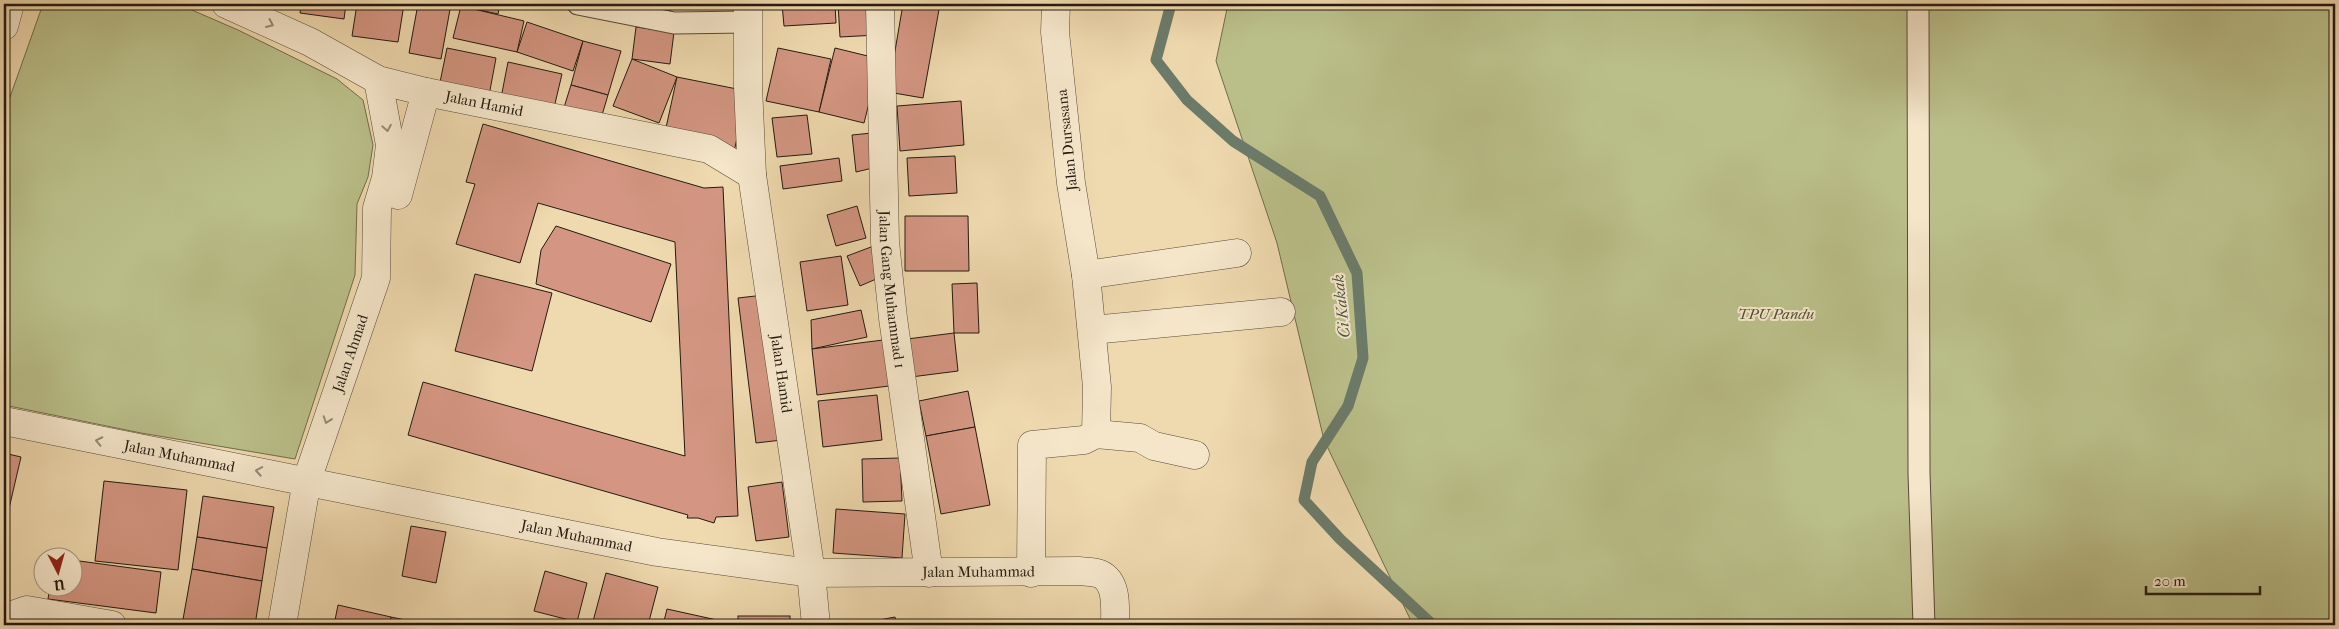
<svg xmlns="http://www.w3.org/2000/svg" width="2339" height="629" viewBox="0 0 2339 629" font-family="'IM FELL French Canon',serif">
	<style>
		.green { fill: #babf89; stroke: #6f6c4c }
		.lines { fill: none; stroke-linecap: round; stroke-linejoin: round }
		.stream { stroke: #6b7b6a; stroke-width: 11 }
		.building { fill: #d49682; stroke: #241a10 }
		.lane-casing { stroke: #574a38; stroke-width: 23 }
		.street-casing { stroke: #574a38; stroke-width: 29 }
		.lane { stroke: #f5e6ca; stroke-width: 21 }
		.street { stroke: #f5e6ca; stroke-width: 28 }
		.oneway { stroke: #978a76 }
		.labels { text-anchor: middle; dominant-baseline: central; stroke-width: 4; stroke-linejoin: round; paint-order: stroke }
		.street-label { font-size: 15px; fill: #241a10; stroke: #f5e6ca }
		.park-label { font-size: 15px; font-style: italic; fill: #514c34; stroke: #f5e6ca }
		.water-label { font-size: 16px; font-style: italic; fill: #4d5244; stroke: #f5e6ca }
	</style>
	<rect width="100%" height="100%" fill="#efd9ae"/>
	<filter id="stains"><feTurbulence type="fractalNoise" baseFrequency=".004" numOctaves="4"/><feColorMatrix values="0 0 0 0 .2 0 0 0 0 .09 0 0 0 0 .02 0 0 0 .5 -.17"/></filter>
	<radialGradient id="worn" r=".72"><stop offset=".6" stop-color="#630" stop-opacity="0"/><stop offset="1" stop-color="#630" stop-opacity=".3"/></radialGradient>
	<!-- green -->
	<g class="green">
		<polygon points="43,4 178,4 238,30 337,79 363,100 373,145 368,177 357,204 355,275 295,459 141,433 4,405 4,114"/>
		<polygon points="1228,4 2335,4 2335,625 1413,625 1324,440 1277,243 1216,61"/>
	</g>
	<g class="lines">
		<!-- stream -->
		<polyline class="stream" points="1171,4 1156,60 1187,100 1233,141 1320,196 1357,273 1363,358 1348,406 1312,462 1304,500 1340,539 1433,625"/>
	</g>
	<!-- building -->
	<g class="building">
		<polygon points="272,4 288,4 286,9"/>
		<polygon points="301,4 346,4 344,19 300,13"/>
		<polygon points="357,4 404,4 398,42 352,36"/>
		<polygon points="418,4 451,4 441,59 409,53"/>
		<polygon points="462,4 500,4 498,14 461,6"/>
		<polygon points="636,4 674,4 666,19"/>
		<polygon points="782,4 835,4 836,23 784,26"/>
		<polygon points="838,4 875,4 877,35 840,37"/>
		<polygon points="903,4 940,4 923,98 888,92"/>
		<polygon points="461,6 524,21 517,52 453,38"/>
		<polygon points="527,22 583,41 573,71 517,52"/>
		<polygon points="636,27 674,32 670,64 632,59"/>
		<polygon points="583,41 621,51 608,95 571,85"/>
		<polygon points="447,48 496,58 488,101 438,92"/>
		<polygon points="778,48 831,59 819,112 766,101"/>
		<polygon points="835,48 880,59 864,123 819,112"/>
		<polygon points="632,59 677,77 659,123 613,106"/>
		<polygon points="508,62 562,74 553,112 500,103"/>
		<polygon points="677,77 747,91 734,152 664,137"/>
		<polygon points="571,85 608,95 600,122 561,117"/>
		<polygon points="961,101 964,145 900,151 897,106"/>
		<polygon points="807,115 812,154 777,157 772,118"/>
		<polygon points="483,124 704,188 723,187 738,516 716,517 714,523 698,518 687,518 688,515 408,435 423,382 685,456 675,242 538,203 520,263 456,244 475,184 466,182"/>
		<polygon points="882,132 881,166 856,172 852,135"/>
		<polygon points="955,156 957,193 909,196 907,158"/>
		<polygon points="839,158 842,181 783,189 780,166"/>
		<polygon points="857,206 866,238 836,246 827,215"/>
		<polygon points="905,216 968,216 969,271 905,271"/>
		<polygon points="556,226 671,264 651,322 536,284 541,250"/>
		<polygon points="871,247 883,276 860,286 847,256"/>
		<polygon points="841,256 848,305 807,311 800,262"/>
		<polygon points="475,274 552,293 532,371 455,351"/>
		<polygon points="977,283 979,333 954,333 952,284"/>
		<polygon points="764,295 782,440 756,443 738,298"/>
		<polygon points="861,310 867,337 812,349 811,320"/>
		<polygon points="954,333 958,371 911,377 907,339"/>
		<polygon points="891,339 897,385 817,395 812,349"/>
		<polygon points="968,391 975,427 926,436 919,401"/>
		<polygon points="877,395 882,440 823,447 818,401"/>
		<polygon points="975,427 990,505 941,514 926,436"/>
		<polygon points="4,453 21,457 4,530"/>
		<polygon points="900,458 902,501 863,502 862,459"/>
		<polygon points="104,481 187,490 178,570 95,561"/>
		<polygon points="782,482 789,537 756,541 748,487"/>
		<polygon points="203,496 274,507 267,548 197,537"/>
		<polygon points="836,509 905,514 902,558 833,553"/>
		<polygon points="411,526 446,532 436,583 402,576"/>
		<polygon points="197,537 267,548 262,581 192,569"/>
		<polygon points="72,560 161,572 156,613 48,599 50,586 72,586"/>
		<polygon points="192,569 262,581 255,625 182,625"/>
		<polygon points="545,571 587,583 577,622 534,611"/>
		<polygon points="606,573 658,587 648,625 592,625"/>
		<polygon points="338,605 391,617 390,625 334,625"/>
		<polygon points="667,609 726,622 725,625 663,625"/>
		<rect x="738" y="616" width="52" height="9"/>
		<polygon points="391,617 430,625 390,625"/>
		<polygon points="895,617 897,625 852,625"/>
	</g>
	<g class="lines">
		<!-- lane casing -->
		<g class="lane-casing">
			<g id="lane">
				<polyline points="578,4 674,23 747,22"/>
				<polyline points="1918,4 1919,473 1924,625"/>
			</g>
		</g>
		<!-- street casing -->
		<g class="street-casing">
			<g id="street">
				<path id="s1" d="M226,4L310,42L378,80L426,92L709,149L752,175"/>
				<path id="s2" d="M748,4V86L752,175L811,573L816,625"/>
				<path id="s3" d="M880,4L885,242L893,318L929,573"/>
				<polyline points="4,26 10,4"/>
				<polyline points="398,195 426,92"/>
				<polyline points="1086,275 1237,253"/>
				<polyline points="1092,330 1281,312"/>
				<path id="s4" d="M4,421L657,552L811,573L1080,571C1086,572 1095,572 1100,574C1118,582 1115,609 1115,625"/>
				<polyline points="1096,434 1140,438 1154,446 1195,455"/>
				<polyline points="1031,573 1032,445 1084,440 1096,434 1097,387 1086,275 1071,183 1055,32 1056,4"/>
				<polyline points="4,618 27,610 112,625"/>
				<path id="s5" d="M282,625L307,480L376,278L377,208L386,178L390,145L378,80"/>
			</g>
		</g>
		<!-- lane -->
		<use href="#lane" class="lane"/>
		<!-- street -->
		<use href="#street" class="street"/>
	</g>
	<!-- one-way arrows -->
	<defs><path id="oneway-chevron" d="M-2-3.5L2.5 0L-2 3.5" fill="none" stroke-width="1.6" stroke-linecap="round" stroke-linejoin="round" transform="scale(1.25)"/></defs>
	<g class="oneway">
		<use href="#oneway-chevron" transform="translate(270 24) rotate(24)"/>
		<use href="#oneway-chevron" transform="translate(387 128) rotate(80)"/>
		<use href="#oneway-chevron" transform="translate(327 420) rotate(109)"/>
		<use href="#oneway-chevron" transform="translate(99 441) rotate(-168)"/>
		<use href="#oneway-chevron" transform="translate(259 471) rotate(-170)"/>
	</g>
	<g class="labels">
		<!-- street labels -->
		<g class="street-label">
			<text stroke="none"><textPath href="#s1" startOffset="279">Jalan Hamid</textPath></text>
			<text transform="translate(1067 140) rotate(-96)">Jalan Dursasana</text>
			<text stroke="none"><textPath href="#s3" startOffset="286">Jalan Gang Muhammad 1</textPath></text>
			<text stroke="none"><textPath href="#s5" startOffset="281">Jalan Ahmad</textPath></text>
			<text stroke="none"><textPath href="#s2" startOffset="372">Jalan Hamid</textPath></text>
			<text stroke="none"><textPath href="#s4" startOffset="179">Jalan Muhammad</textPath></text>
			<text stroke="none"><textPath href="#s4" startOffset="584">Jalan Muhammad</textPath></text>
			<text stroke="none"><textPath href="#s4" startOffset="989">Jalan Muhammad</textPath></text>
		</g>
		<!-- park labels -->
		<g class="park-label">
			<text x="1776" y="314">TPU Pandu</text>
		</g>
		<!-- water labels -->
		<g class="water-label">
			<text transform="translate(1341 306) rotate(-96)">Ci Kakak</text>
		</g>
	</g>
	<!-- margin -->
	<rect width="2339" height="629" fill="none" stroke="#efd9ae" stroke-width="20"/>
	<rect x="5" y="5" width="2329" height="619" fill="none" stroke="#241a10" stroke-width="2.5"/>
	<rect x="10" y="10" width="2319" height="609" fill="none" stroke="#241a10"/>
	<!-- north arrow -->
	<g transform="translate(58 572) rotate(174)"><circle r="24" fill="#f5e6ca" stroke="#a19480"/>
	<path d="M0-4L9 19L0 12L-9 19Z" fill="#8f2418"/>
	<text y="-8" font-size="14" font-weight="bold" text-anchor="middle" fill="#241a10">U</text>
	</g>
	<!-- scale -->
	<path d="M2146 586v8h114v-8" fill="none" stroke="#241a10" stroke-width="2.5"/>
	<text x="2154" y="586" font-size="15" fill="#241a10" stroke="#f5e6ca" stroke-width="4" paint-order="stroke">20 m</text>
	<rect width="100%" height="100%" filter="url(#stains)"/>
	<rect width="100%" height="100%" fill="url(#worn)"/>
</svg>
